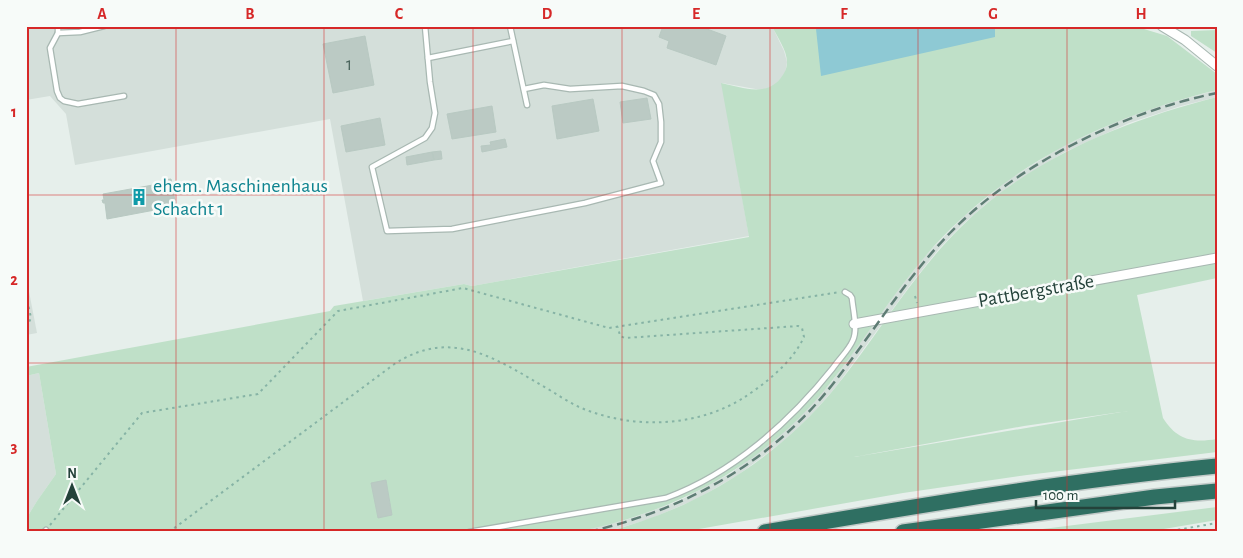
<svg xmlns="http://www.w3.org/2000/svg" width="1243" height="558" viewBox="0 0 1243 558" font-family="'Alegreya Sans',sans-serif">
	<style>
		.built { fill: #d4dfda }
		.green { fill: #bfe0c8; fill-rule: evenodd }
		.water { fill: #8ec9d4 }
		.building { fill: #bbcac4; stroke: #b8c9c2 }
		.lines { fill: none; stroke-linecap: round; stroke-linejoin: round }
		.service-casing { stroke: #a8b8b2; stroke-width: 7 }
		.minor-casing { stroke: #a8b8b2; stroke-width: 11 }
		.motorway-casing { stroke: #c2cac8; stroke-width: 18 }
		.path { stroke: #86b3a5; stroke-width: 2; stroke-dasharray: 2.5 4; stroke-linecap: butt }
		.service { stroke: #fff; stroke-width: 4.5 }
		.minor { stroke: #fff; stroke-width: 9 }
		.motorway { stroke: #2f6f62; stroke-width: 15 }
		.rail { stroke: #5f7d75; stroke-width: 2.5; stroke-dasharray: 10 5; stroke-linecap: butt }
		.grid { fill: none; stroke: #d62828; stroke-width: 1; stroke-opacity: 0.55 }
		.labels { text-anchor: middle; dominant-baseline: central; stroke-width: 5; stroke-linejoin: round; paint-order: stroke }
		.number-label { font-size: 18px; fill: #4a645c }
		.culture-label { font-size: 20px; fill: #0d838f; stroke: #f7fbf9; text-anchor: start }
		.street-label { font-size: 20px; fill: #24423a; stroke: #f7fbf9 }
		.neatline { fill: none; stroke: #d62828; stroke-width: 2 }
		.grid-label { font-size: 16px; text-anchor: middle; font-weight: bold; fill: #d62828 }
	</style>
	<rect width="100%" height="100%" fill="#e6efeb"/>
	<!-- built -->
	<g class="built">
		<polygon points="26,26 772,26 784,51 787,62 785,74 774,86 761,90 722,83 749,236 472,286 464,284 363,301 330,119 75,165 66,114 50,96 26,100"/>
		<polygon points="1217,90 1217,97 1181,106 1129,123 1065,152 1011,185 986,204 961,226 938,250 911,284 835,388 813,413 785,440 738,475 699,498 650,519 606,532 576,532 629,519 679,501 731,473 778,437 801,415 830,384 896,293 923,258 964,216 1008,180 1063,146 1118,121 1158,106"/>
		<polygon points="26,276 37,333 26,335"/>
		<polygon points="39,373 56,474 37,501 26,519 26,376"/>
	</g>
	<!-- green -->
	<g class="green">
		<path d="M772,26H826L816,29L995,37V26H1134L1167,36L1217,74V90C1123,113 1032,152 961,219C909,266 874,328 831,382C767,464 677,512 576,532H26V519L37,501L56,474L39,373L26,376V367L330,311L334,306L464,284L472,286L749,237L721,83C741,87 765,97 780,79C784,74 787,69 787,62C787,50 777,37 772,26Z"/>
		<polygon points="1217,30 1217,53 1191,36 1191,31"/>
		<path d="M1217,97V278L1137,295L1163,418C1177,440 1192,443 1217,439V452L1027,475L903,493L682,532H606C696,509 776,460 835,388C878,335 912,275 961,227C1030,158 1124,121 1217,97ZM1128,411H1127L854,457L1024,426Z"/>
		<polygon points="1217,507 1217,520 1146,532 1019,532"/>
	</g>
	<!-- water -->
	<polygon class="water" points="826,26 995,26 995,37 821,76 816,29"/>
	<!-- building -->
	<g class="building">
		<polygon points="663,26 699,26 726,36 716,65 667,48 669,41 659,37"/>
		<polygon points="365,36 374,85 333,93 323,44"/>
		<polygon points="647,98 651,119 623,123 620,102"/>
		<polygon points="593,99 599,131 557,139 552,106"/>
		<polygon points="492,106 496,132 452,139 447,114"/>
		<polygon points="380,118 385,145 346,152 341,126"/>
		<polygon points="505,139 507,147 482,152 481,146 491,145 490,142"/>
		<polygon points="441,151 442,159 434,160 432,152"/>
		<polygon points="432,152 434,160 407,165 406,157"/>
		<polygon points="171,179 176,206 107,219 105,203 103,203 102,200 104,200 103,194 164,183 163,180"/>
		<polygon points="386,480 392,515 378,518 371,483"/>
	</g>
	<g class="lines">
		<!-- service casing -->
		<g class="service-casing">
			<g id="service">
				<polyline points="58,26 58,33 50,48 57,91 60,98 64,101 78,104 124,96"/>
				<polyline points="425,26 430,82 435,113 432,128 425,138 372,167 387,231 452,229 585,203 661,183 653,161 661,142 661,122 659,104 654,95 644,91 622,86 570,89 544,85 524,89"/>
				<polyline points="510,26 527,105"/>
				<polyline points="58,33 80,32 104,26"/>
				<polyline points="428,58 513,41"/>
				<polyline points="44,532 46,530"/>
				<path d="M469,532L666,498C732,474 790,422 833,368C839,359 849,350 853,340C858,329 853,310 852,298L850,295L845,292"/>
			</g>
		</g>
		<!-- minor casing -->
		<g class="minor-casing">
			<g id="minor">
				<polyline points="1162,26 1185,40 1217,66"/>
				<polyline points="854,324 1217,258"/>
			</g>
		</g>
		<!-- motorway casing -->
		<g class="motorway-casing">
			<g id="motorway">
				<path d="M765,532C915,506 1065,481 1217,466"/>
				<polyline points="903,532 1155,497 1217,491"/>
			</g>
		</g>
		<!-- path -->
		<g class="path">
			<polyline points="26,294 31,318 26,328"/>
			<polyline points="915,296 917,303"/>
			<polyline points="50,525 142,413 258,394 338,311 463,288 609,328 840,292"/>
			<path d="M169,532L393,365C453,325 499,361 553,392C561,397 570,403 579,407C630,429 692,428 740,400C764,385 792,363 804,337L802,328L798,326L625,338L620,336L618,327"/>
			<polyline points="1165,532 1217,523"/>
		</g>
		<!-- service -->
		<use href="#service" class="service"/>
		<!-- minor -->
		<use href="#minor" class="minor"/>
		<!-- motorway -->
		<use href="#motorway" class="motorway"/>
		<!-- rail -->
		<path class="rail" d="M588,532C687,509 773,462 836,380C874,331 907,277 950,233C1017,164 1123,112 1217,93"/>
	</g>
	<!-- grid -->
	<path class="grid" d="M176,26V532M324,26V532M473,26V532M622,26V532M770,26V532M918,26V532M1067,26V532M26,195H1217M26,363H1217"/>
	<!-- icons -->
	<defs>
		<g id="building-bare" transform="scale(1.35)"><path d="M-4-6H4V6H1V3H-1V6H-4ZM-2.5-4.3h1.7v1.8h-1.7ZM.8-4.3h1.7v1.8H.8ZM-2.5-1h1.7V.8h-1.7ZM.8-1h1.7V.8H.8Z" fill="#0f9aa8" stroke="#f7fbf9" stroke-width="2.5" paint-order="stroke"/></g>
	</defs>
	<g fill-rule="evenodd">
		<use href="#building-bare" x="139" y="197"/>
	</g>
	<g class="labels">
		<!-- number labels -->
		<g class="number-label">
			<text x="349" y="65">1</text>
		</g>
		<!-- culture labels -->
		<g class="culture-label">
			<text x="153" y="186">ehem. Maschinenhaus<tspan x="153" dy="23">Schacht 1</tspan></text>
		</g>
		<!-- street labels -->
		<g class="street-label">
			<text transform="translate(1036 291) rotate(-10)">Pattbergstraße</text>
		</g>
	</g>
	<!-- border -->
	<rect width="1243" height="558" fill="none" stroke="#f7fbf9" stroke-width="55"/>
	<!-- north arrow -->
	<g transform="translate(72 486)" stroke="#f7fbf9" stroke-width="4" paint-order="stroke">
	<path d="M0-4L9 19L0 12L-9 19Z" fill="#24423a"/>
	<text y="-8" font-size="14" font-weight="bold" text-anchor="middle" fill="#24423a">N</text>
	</g>
	<!-- scale -->
	<path d="M1036 500v8h139v-8" fill="none" stroke="#24423a" stroke-width="2.5"/>
	<text x="1043" y="500" font-size="15" fill="#24423a" stroke="#f7fbf9" stroke-width="4" paint-order="stroke">100 m</text>
	<rect x="28" y="28" width="1188" height="502" class="neatline"/>
	<g class="grid-label">
		<text x="102" y="19">A</text>
		<text x="250" y="19">B</text>
		<text x="399" y="19">C</text>
		<text x="547" y="19">D</text>
		<text x="696" y="19">E</text>
		<text x="844" y="19">F</text>
		<text x="993" y="19">G</text>
		<text x="1141" y="19">H</text>
		<text x="14" y="117">1</text>
		<text x="14" y="285">2</text>
		<text x="14" y="452">3</text>
	</g>
</svg>
